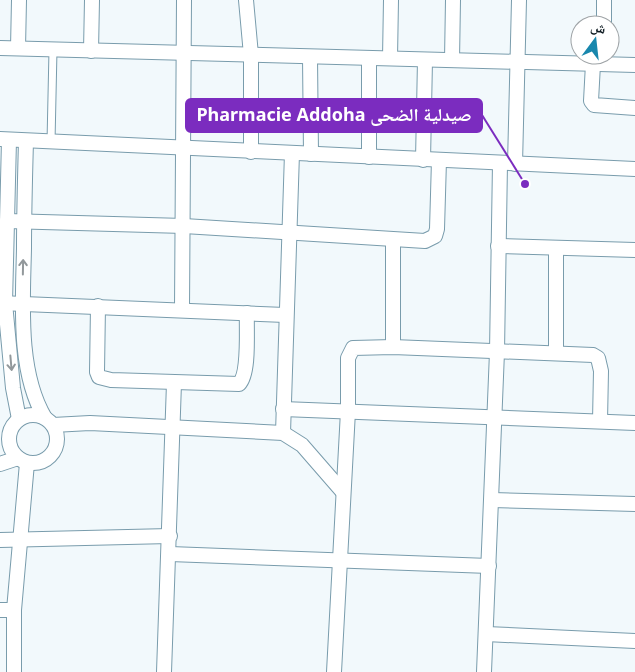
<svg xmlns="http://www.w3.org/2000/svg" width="635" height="672" viewBox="0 0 635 672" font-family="'Noto Sans','Noto Naskh Arabic',sans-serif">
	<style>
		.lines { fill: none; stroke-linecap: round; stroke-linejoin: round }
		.lane-casing { stroke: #799cac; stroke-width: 9 }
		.street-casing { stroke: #799cac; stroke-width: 16 }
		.lane { stroke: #fff; stroke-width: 7 }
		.street { stroke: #fff; stroke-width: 14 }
		.oneway { stroke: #92989b }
		.leader { fill: none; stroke: #7b2cbf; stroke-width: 2 }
		.callout-dot { fill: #7b2cbf; stroke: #fff; stroke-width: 2 }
		.callout { fill: #7b2cbf; stroke: #7b2cbf; stroke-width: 2 }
		.callout-label { font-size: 18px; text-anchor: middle; font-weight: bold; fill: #fff }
	</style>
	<rect width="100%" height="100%" fill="#f2f9fc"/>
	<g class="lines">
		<!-- lane casing -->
		<g class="lane-casing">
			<polyline id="lane" points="51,142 53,50"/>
		</g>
		<!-- street casing -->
		<g class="street-casing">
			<g id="street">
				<polyline points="246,0 251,55 251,152"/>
				<polyline points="604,25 604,0"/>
				<polyline points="0,48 635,65"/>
				<polyline points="18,48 19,0"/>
				<polyline points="91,51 92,0"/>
				<polyline points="310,57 311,154"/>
				<polyline points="390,58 391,0"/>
				<polyline points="452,60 453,0"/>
				<polyline points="593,64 591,101 594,105 635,108"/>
				<polyline points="0,139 635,169"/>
				<polyline points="9,140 5,303 13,388 19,419"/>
				<path d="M26,141C25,177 24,212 24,248C23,301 17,371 45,418"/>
				<polyline points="369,157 369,58"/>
				<polyline points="423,160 425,60"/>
				<polyline points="515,164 519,0"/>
				<polyline points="7,221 184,226 425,241 435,236 437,229 439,160"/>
				<polyline points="498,246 635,250"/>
				<polyline points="556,248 556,353"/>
				<polyline points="0,303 285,315"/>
				<path d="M98,306L97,372L99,377L111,380L239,384C250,373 246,329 247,313"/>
				<polyline points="182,309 184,0"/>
				<polyline points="393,347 393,241"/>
				<polyline points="283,409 635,423"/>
				<circle cx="33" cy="439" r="24"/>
				<polyline points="53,425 90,423 283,433 302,445 342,491"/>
				<polyline points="283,433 292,153"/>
				<polyline points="0,464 18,458"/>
				<polyline points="492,500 635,504"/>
				<polyline points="0,540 170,536"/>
				<polyline points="170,554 489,566"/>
				<polyline points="0,610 14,610"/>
				<polyline points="486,634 635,641"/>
				<polyline points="14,672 14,610 27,463"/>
				<polyline points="164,672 174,383"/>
				<polyline points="334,672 348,411 348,358 353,348 393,347 593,355 598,358 601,371 600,421"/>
				<polyline points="484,672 497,352 500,163"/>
			</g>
		</g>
		<!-- lane -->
		<use href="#lane" class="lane"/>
		<!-- street -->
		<use href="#street" class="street"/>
	</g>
	<!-- one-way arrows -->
	<defs><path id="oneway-shaft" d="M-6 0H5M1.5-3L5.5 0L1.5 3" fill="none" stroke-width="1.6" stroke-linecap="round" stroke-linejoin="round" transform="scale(1.25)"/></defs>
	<g class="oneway">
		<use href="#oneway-shaft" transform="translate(23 267) rotate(-89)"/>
		<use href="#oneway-shaft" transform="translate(11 363) rotate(85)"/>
	</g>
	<!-- callouts -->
	<path class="leader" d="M525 184L482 115"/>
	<circle class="callout-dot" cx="525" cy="184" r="5"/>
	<rect class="callout" x="186" y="99" width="296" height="33" rx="5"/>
	<g class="callout-label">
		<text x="334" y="121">Pharmacie Addoha صيدلية الضحى</text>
	</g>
	<!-- north arrow -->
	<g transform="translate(595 40) rotate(15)"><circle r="24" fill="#ffffff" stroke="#9ea3a6"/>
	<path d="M0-4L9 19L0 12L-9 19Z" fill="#1887ad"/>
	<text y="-8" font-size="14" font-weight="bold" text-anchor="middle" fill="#0d1a21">ش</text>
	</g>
</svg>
